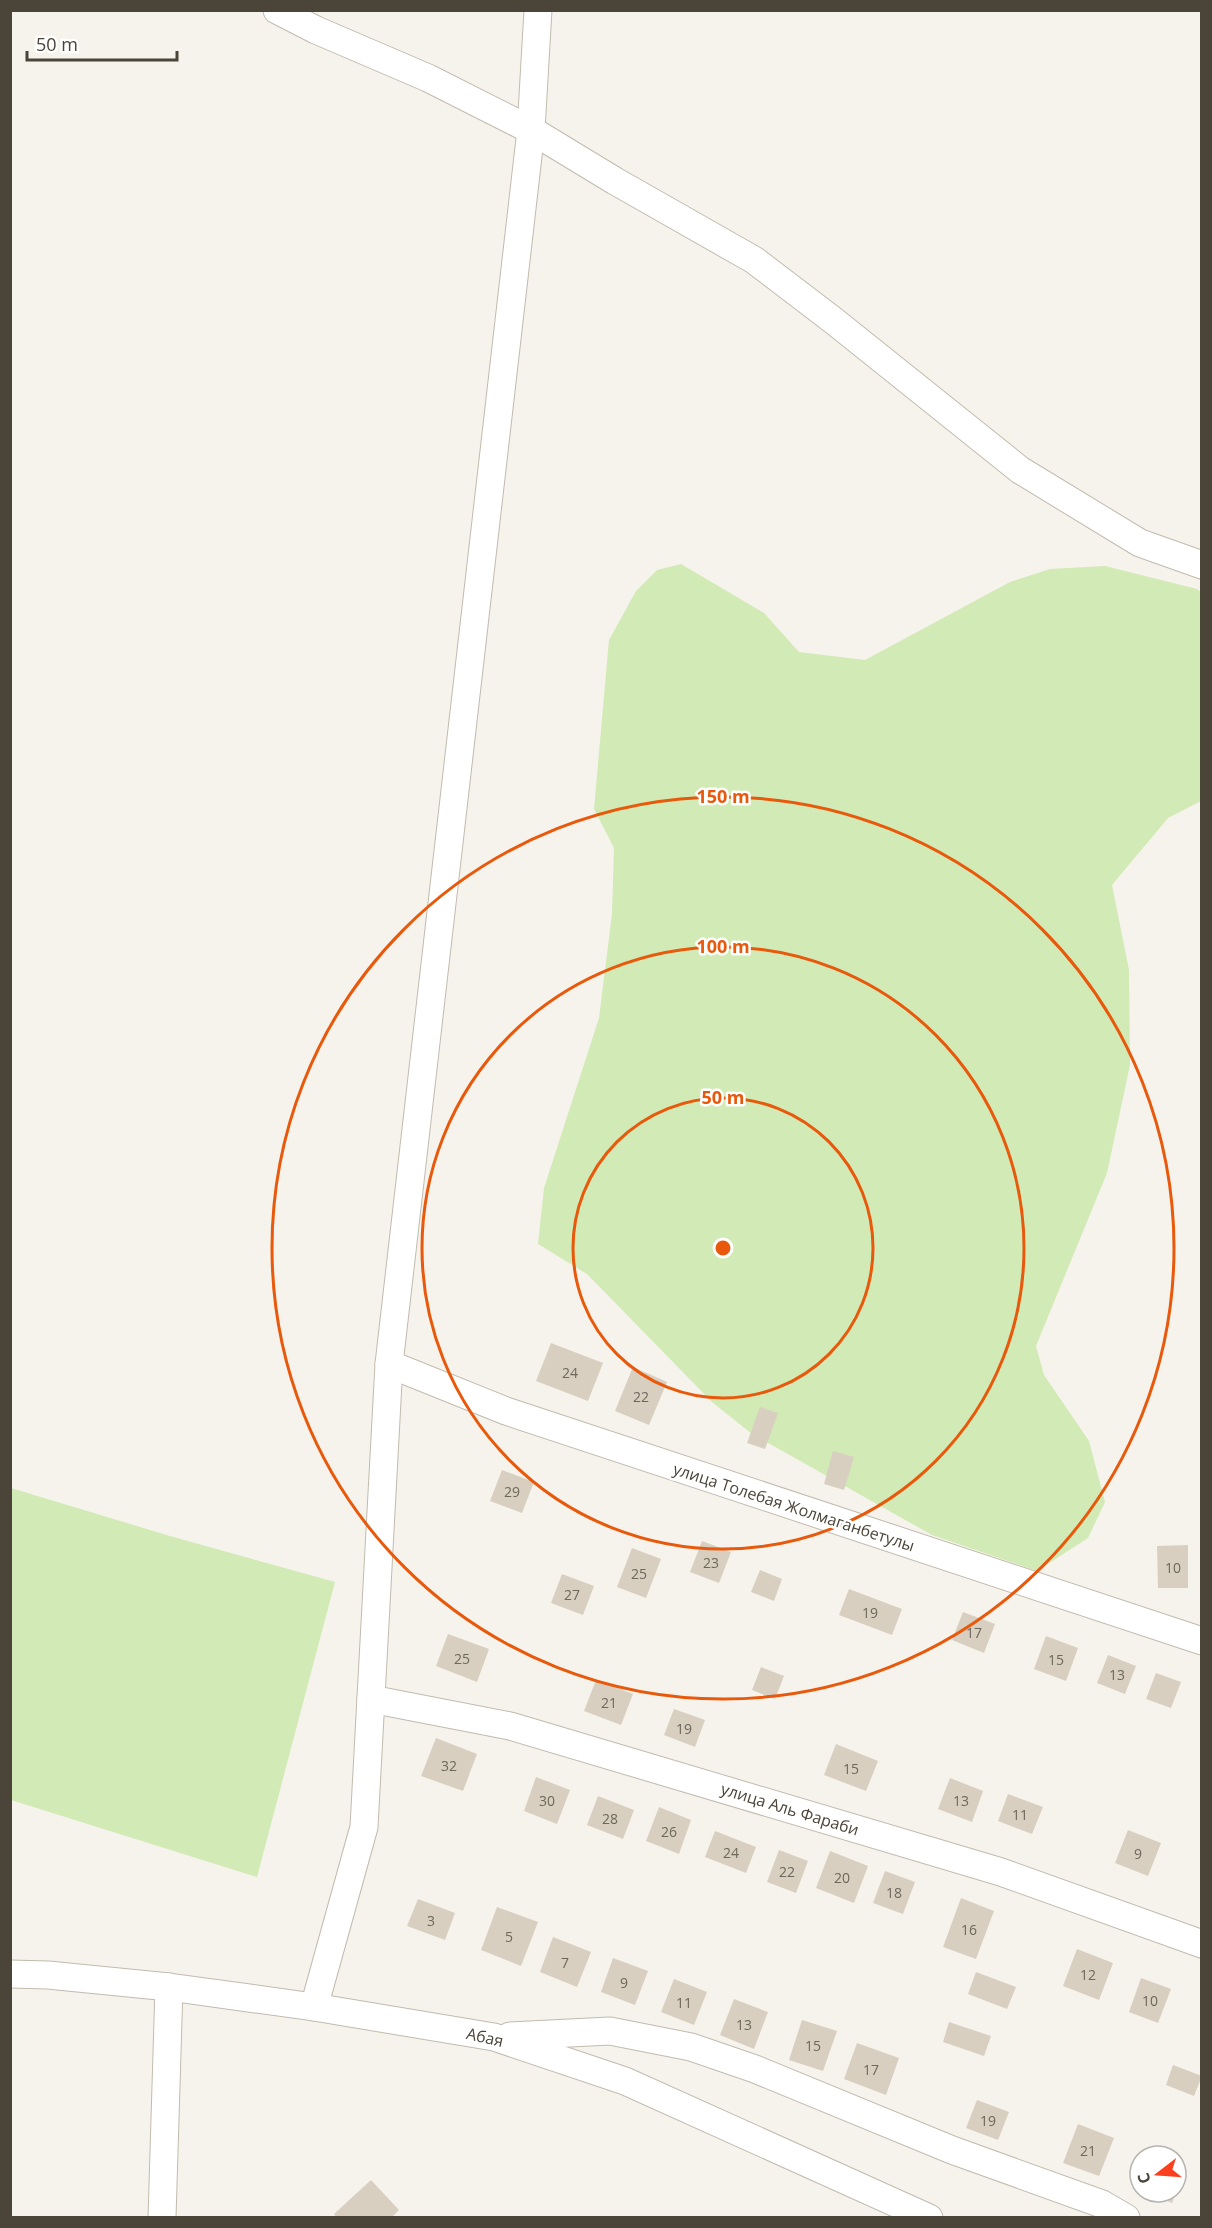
<svg xmlns="http://www.w3.org/2000/svg" width="1212" height="2228" viewBox="0 0 1212 2228" font-family="'Open Sans',sans-serif">
	<style>
		.green { fill: #d2eab5 }
		.building { fill: #d8cfc1 }
		.lines { fill: none; stroke-linecap: round; stroke-linejoin: round }
		.minor-casing { stroke: #c2bbae; stroke-width: 29 }
		.minor { stroke: #fff; stroke-width: 27 }
		.ring { fill: none; stroke: #e8590c; stroke-width: 3 }
		.labels { text-anchor: middle; dominant-baseline: central; stroke-width: 5; stroke-linejoin: round; paint-order: stroke }
		.number-label { font-size: 14px; fill: #6e675b }
		.street-label { font-size: 16px; fill: #4b4439; stroke: #fff }
		.centre { fill: #e8590c; stroke: #fff; stroke-width: 3 }
		.ring-label { font-size: 18px; text-anchor: middle; font-weight: bold; fill: #e8590c; stroke: #fff; stroke-width: 5; stroke-linejoin: round; paint-order: stroke }
	</style>
	<rect width="100%" height="100%" fill="#f6f3ec"/>
	<!-- green -->
	<g class="green">
		<polygon points="681,564 764,613 799,652 865,660 1010,582 1050,569 1105,566 1197,589 1202,593 1201,801 1168,818 1112,885 1129,970 1130,1065 1107,1173 1036,1346 1044,1375 1089,1441 1105,1502 1088,1538 1037,1571 932,1535 752,1434 712,1402 587,1274 538,1244 544,1188 599,1018 612,914 614,848 594,809 609,640 636,591 657,570"/>
		<polygon points="11,1488 170,1536 335,1582 257,1877 11,1800"/>
	</g>
	<!-- building -->
	<g class="building">
		<polygon points="551,1343 603,1363 588,1401 536,1381"/>
		<polygon points="633,1367 667,1382 649,1425 615,1411"/>
		<polygon points="760,1407 778,1413 765,1449 747,1443"/>
		<polygon points="833,1451 854,1457 844,1490 824,1484"/>
		<polygon points="502,1470 534,1482 522,1513 490,1501"/>
		<polygon points="702,1541 731,1552 719,1583 690,1572"/>
		<polygon points="1188,1545 1188,1588 1158,1588 1157,1546"/>
		<polygon points="632,1548 661,1559 646,1598 617,1587"/>
		<polygon points="760,1570 782,1579 774,1601 751,1592"/>
		<polygon points="562,1574 594,1586 583,1615 551,1603"/>
		<polygon points="849,1589 902,1609 892,1635 839,1615"/>
		<polygon points="963,1612 995,1624 984,1653 952,1640"/>
		<polygon points="448,1634 489,1649 477,1682 436,1666"/>
		<polygon points="1046,1636 1078,1648 1066,1681 1034,1669"/>
		<polygon points="1108,1655 1136,1666 1125,1694 1097,1683"/>
		<polygon points="761,1667 784,1676 775,1699 752,1690"/>
		<polygon points="1156,1673 1181,1682 1171,1708 1146,1699"/>
		<polygon points="596,1680 633,1694 621,1725 584,1711"/>
		<polygon points="674,1709 705,1720 695,1747 664,1735"/>
		<polygon points="436,1738 477,1754 463,1791 421,1776"/>
		<polygon points="836,1744 878,1761 866,1791 824,1775"/>
		<polygon points="536,1777 570,1790 557,1824 524,1811"/>
		<polygon points="950,1778 983,1791 972,1822 938,1809"/>
		<polygon points="1008,1794 1043,1807 1032,1834 998,1821"/>
		<polygon points="598,1796 634,1810 623,1839 587,1825"/>
		<polygon points="659,1807 691,1820 679,1854 646,1841"/>
		<polygon points="1128,1830 1161,1843 1148,1876 1115,1863"/>
		<polygon points="715,1831 756,1847 746,1873 705,1857"/>
		<polygon points="779,1850 808,1861 796,1893 767,1882"/>
		<polygon points="830,1851 868,1866 854,1903 816,1888"/>
		<polygon points="885,1871 915,1882 903,1914 873,1903"/>
		<polygon points="961,1898 994,1911 976,1959 943,1947"/>
		<polygon points="418,1899 455,1913 445,1940 407,1926"/>
		<polygon points="497,1907 538,1922 521,1966 481,1950"/>
		<polygon points="553,1937 591,1952 577,1987 540,1972"/>
		<polygon points="1077,1949 1113,1963 1099,2000 1063,1986"/>
		<polygon points="613,1958 648,1971 635,2005 601,1992"/>
		<polygon points="976,1972 1016,1987 1007,2009 968,1994"/>
		<polygon points="1141,1978 1171,1989 1158,2023 1129,2012"/>
		<polygon points="674,1979 707,1992 694,2025 661,2012"/>
		<polygon points="734,1999 768,2012 754,2049 720,2035"/>
		<polygon points="802,2020 837,2031 823,2071 789,2060"/>
		<polygon points="949,2022 991,2036 984,2056 943,2042"/>
		<polygon points="857,2043 899,2058 886,2095 844,2079"/>
		<polygon points="1173,2065 1202,2076 1194,2096 1166,2085"/>
		<polygon points="977,2100 1009,2112 998,2140 966,2128"/>
		<polygon points="1078,2124 1114,2138 1099,2176 1063,2163"/>
		<polygon points="1176,2172 1183,2174 1176,2191"/>
		<polygon points="371,2180 399,2210 391,2218 337,2218 334,2214"/>
		<polygon points="1145,2192 1176,2192 1172,2203"/>
	</g>
	<g class="lines">
		<!-- minor casing -->
		<g class="minor-casing">
			<g id="minor">
				<polyline points="277,10 316,30 428,78 531,130 615,181 754,260 834,321 1020,470 1140,543 1202,565"/>
				<polyline points="389,1364 506,1411 1202,1641"/>
				<polyline points="371,1699 510,1726 1001,1872 1202,1944"/>
				<polyline points="10,1974 48,1975 169,1987 314,2007 494,2037 625,2081 929,2218"/>
				<polyline points="314,2007 364,1827 389,1364 531,130 538,10"/>
				<polyline points="510,2036 610,2031 691,2047 755,2069 952,2150 1102,2204 1126,2218"/>
				<polyline points="162,2218 169,1987"/>
			</g>
		</g>
		<!-- minor -->
		<use href="#minor" class="minor"/>
	</g>
	<!-- distance rings -->
	<g class="ring">
		<circle cx="723" cy="1248" r="150"/>
		<circle cx="723" cy="1248" r="301"/>
		<circle cx="723" cy="1248" r="451"/>
	</g>
	<g class="labels">
		<!-- number labels -->
		<g class="number-label">
			<text x="570" y="1372">24</text>
			<text x="641" y="1396">22</text>
			<text x="512" y="1491">29</text>
			<text x="711" y="1562">23</text>
			<text x="1173" y="1567">10</text>
			<text x="639" y="1573">25</text>
			<text x="572" y="1594">27</text>
			<text x="870" y="1612">19</text>
			<text x="974" y="1632">17</text>
			<text x="462" y="1658">25</text>
			<text x="1056" y="1659">15</text>
			<text x="1117" y="1674">13</text>
			<text x="609" y="1702">21</text>
			<text x="684" y="1728">19</text>
			<text x="449" y="1765">32</text>
			<text x="851" y="1768">15</text>
			<text x="547" y="1800">30</text>
			<text x="961" y="1800">13</text>
			<text x="1020" y="1814">11</text>
			<text x="610" y="1818">28</text>
			<text x="669" y="1831">26</text>
			<text x="731" y="1852">24</text>
			<text x="1138" y="1853">9</text>
			<text x="787" y="1871">22</text>
			<text x="842" y="1877">20</text>
			<text x="894" y="1892">18</text>
			<text x="431" y="1920">3</text>
			<text x="969" y="1929">16</text>
			<text x="509" y="1936">5</text>
			<text x="565" y="1962">7</text>
			<text x="1088" y="1974">12</text>
			<text x="624" y="1982">9</text>
			<text x="1150" y="2000">10</text>
			<text x="684" y="2002">11</text>
			<text x="744" y="2024">13</text>
			<text x="813" y="2045">15</text>
			<text x="871" y="2069">17</text>
			<text x="988" y="2120">19</text>
			<text x="1088" y="2150">21</text>
		</g>
		<!-- street labels -->
		<g class="street-label">
			<text transform="translate(794 1507) rotate(18)">улица Толебая Жолмаганбетулы</text>
			<text transform="translate(790 1809) rotate(17)">улица Аль Фараби</text>
			<text transform="translate(485 2037) rotate(13)">Абая</text>
		</g>
	</g>
	<circle cx="723" cy="1248" r="9" class="centre"/>
	<g class="ring-label">
		<text x="723" y="803">150 m</text>
		<text x="723" y="953">100 m</text>
		<text x="723" y="1104">50 m</text>
	</g>
	<!-- border -->
	<rect width="1212" height="2228" fill="none" stroke="#4b4439" stroke-width="24"/>
	<!-- north arrow -->
	<g transform="translate(1158 2174) rotate(253)"><circle r="28" fill="#ffffff" stroke="#b7b4b0" stroke-width="1.5"/>
	<path d="M0-4.5L10 22L0 15L-10 22Z" fill="#fc3f1d"/>
	<text y="-9" font-size="16" font-weight="bold" text-anchor="middle" fill="#4b4439">С</text>
	</g>
	<!-- scale -->
	<path d="M27 51v9h150v-9" fill="none" stroke="#4b4439" stroke-width="3"/>
	<text x="36" y="51" font-size="18" fill="#4b4439" stroke="#ffffff" stroke-width="4.5" paint-order="stroke">50 m</text>
</svg>
